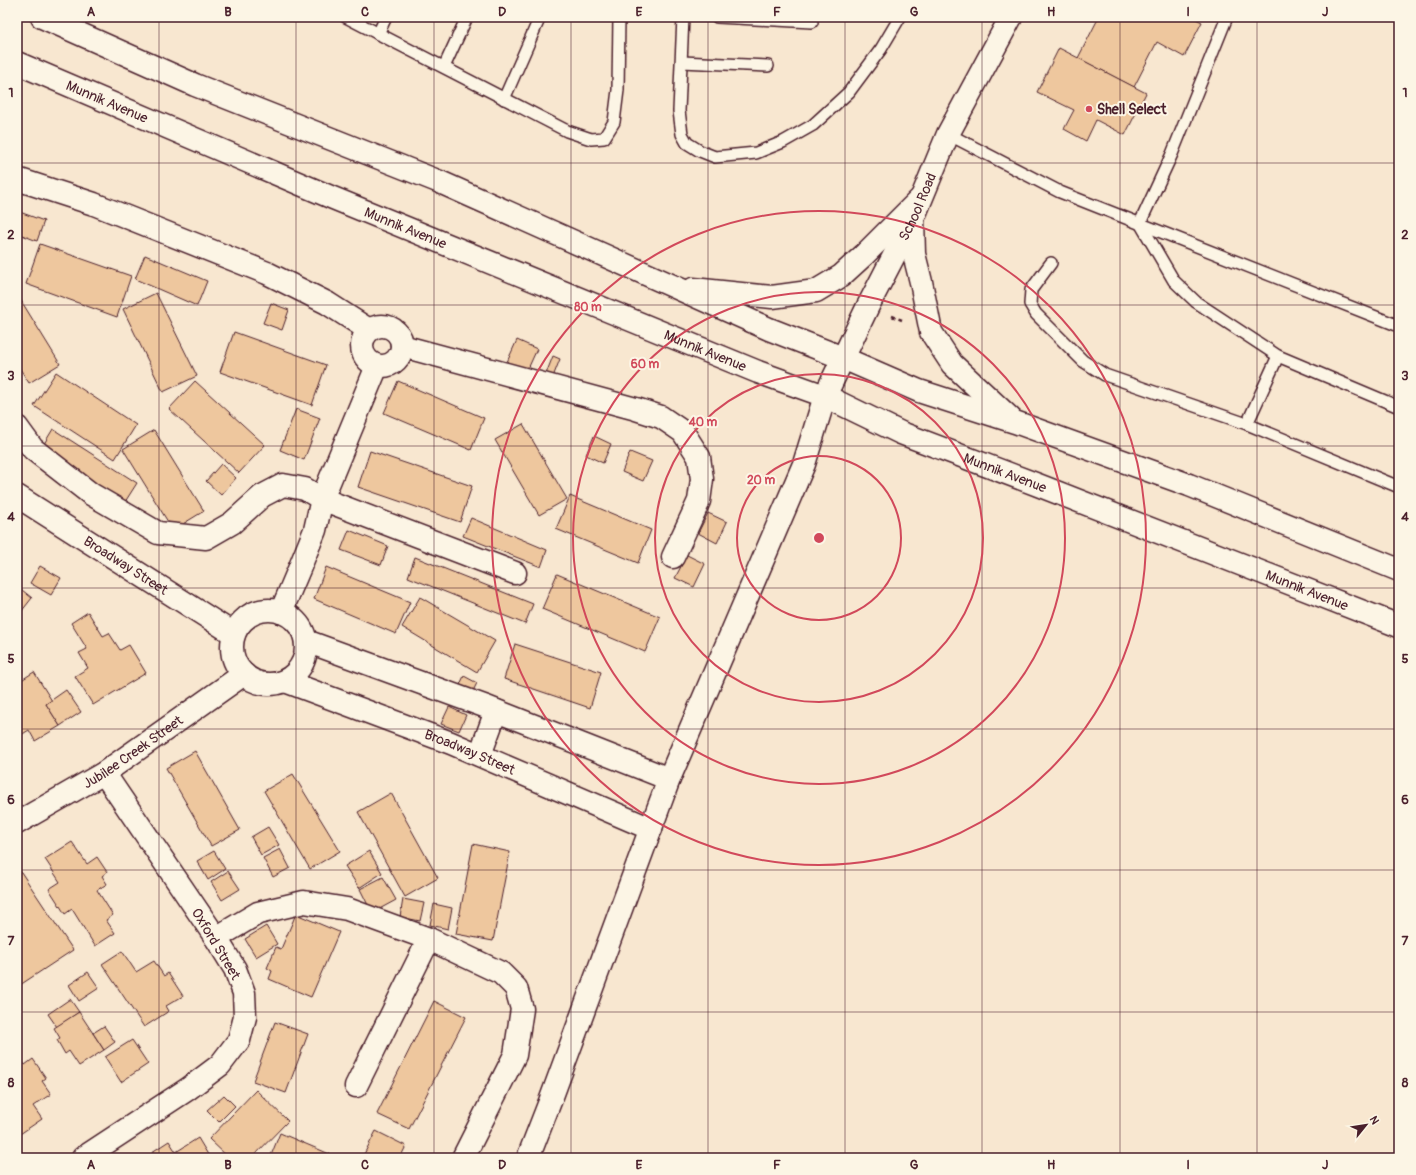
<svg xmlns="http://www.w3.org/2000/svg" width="1416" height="1175" viewBox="0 0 1416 1175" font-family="Pangolin,sans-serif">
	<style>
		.building { fill: #eec79e; stroke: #4a1f2b }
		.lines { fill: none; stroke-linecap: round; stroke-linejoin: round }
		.service-casing { stroke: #4a1f2b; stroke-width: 14 }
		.minor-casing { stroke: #4a1f2b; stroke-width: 25 }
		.primary-casing { stroke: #4a1f2b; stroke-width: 25 }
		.path { stroke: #4a1f2b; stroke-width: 2.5; stroke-dasharray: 4 3; stroke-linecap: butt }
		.service { stroke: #fcf5e5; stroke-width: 11 }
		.minor { stroke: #fcf5e5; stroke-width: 22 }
		.primary { stroke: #fcf5e5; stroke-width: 22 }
		.grid { fill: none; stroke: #4a1f2b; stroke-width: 1; stroke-opacity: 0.55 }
		.ring { fill: none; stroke: #d1495b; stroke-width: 2 }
		.poi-dot { fill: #d1495b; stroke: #fcf5e5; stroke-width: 1.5 }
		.labels { text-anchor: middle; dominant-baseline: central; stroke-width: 4; stroke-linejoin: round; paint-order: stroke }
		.street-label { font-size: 14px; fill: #4a1f2b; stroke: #fcf5e5 }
		.poi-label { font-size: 14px; font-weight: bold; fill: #4a1f2b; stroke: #fcf5e5; text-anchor: start }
		.centre { fill: #d1495b; stroke: #fcf5e5; stroke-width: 2 }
		.ring-label { font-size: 12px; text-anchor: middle; font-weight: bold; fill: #d1495b; stroke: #fcf5e5; stroke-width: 4; stroke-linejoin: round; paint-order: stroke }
		.neatline { fill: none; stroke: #4a1f2b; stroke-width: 1.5 }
		.grid-label { font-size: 13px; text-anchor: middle; font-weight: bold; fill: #4a1f2b }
	</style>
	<rect width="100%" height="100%" fill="#f8e7d0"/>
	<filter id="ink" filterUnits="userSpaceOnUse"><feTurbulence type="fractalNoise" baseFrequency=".025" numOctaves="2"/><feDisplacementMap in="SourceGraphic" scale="8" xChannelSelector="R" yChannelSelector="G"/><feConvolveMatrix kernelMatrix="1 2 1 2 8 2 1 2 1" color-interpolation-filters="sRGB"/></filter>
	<g filter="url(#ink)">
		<!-- building -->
		<g class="building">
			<polygon points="1099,17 1192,17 1202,22 1184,57 1157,42 1134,87 1078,58"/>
			<polygon points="1059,48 1146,93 1125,135 1096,120 1086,141 1064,129 1074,110 1037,92"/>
			<polygon points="17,211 44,221 37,241 17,233"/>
			<polygon points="40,244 131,276 117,317 26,284"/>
			<polygon points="145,255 207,281 197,306 135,279"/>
			<polygon points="156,293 197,376 163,392 123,309"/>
			<polygon points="17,294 60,364 29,383 17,364"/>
			<polygon points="271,303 289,310 282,330 263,323"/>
			<polygon points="234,332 326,365 312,405 220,372"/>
			<polygon points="517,340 537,349 527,371 507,362"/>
			<polygon points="553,356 560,359 551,382 544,379"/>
			<polygon points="56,372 136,425 115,459 34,406"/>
			<polygon points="195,381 265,445 239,473 169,409"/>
			<polygon points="398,381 484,418 471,450 384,413"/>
			<polygon points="296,409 320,418 304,460 280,450"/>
			<polygon points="523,424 567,499 539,515 495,440"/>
			<polygon points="53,429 137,483 123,505 39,452"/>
			<polygon points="154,430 204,511 173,530 123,449"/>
			<polygon points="594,436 611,444 603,463 586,455"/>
			<polygon points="370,451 472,486 460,522 358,487"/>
			<polygon points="630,452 652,461 643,481 622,472"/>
			<polygon points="221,464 236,478 221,495 206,481"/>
			<polygon points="570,496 651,530 638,563 556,529"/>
			<polygon points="708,513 727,522 717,543 698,533"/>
			<polygon points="471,518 547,550 541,567 463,536"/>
			<polygon points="349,530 388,546 381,565 341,550"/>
			<polygon points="687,555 705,564 694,587 675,578"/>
			<polygon points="415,557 533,604 525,624 408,577"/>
			<polygon points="40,566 61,578 51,595 30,583"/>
			<polygon points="326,567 410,602 396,634 314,599"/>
			<polygon points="557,574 660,617 645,652 542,609"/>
			<polygon points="17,586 32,598 17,617"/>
			<polygon points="420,597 495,641 477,672 402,627"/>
			<polygon points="88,612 103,636 109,633 120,650 129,645 146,673 93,705 75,676 88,668 79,653 87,649 71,623"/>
			<polygon points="515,644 601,672 590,708 504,679"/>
			<polygon points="34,672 52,701 46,704 60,726 35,741 29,730 21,735 17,729 17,675 20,681"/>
			<polygon points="464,676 477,683 471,695 458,689"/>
			<polygon points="66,690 81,712 60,726 46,704"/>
			<polygon points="449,707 466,715 459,731 441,724"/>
			<polygon points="195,751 240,830 211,846 166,768"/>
			<polygon points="293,774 340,851 310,869 264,791"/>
			<polygon points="391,793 438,878 405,897 358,812"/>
			<polygon points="268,827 279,845 261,855 251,837"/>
			<polygon points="72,842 87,864 97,857 107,872 102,876 107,884 97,890 113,915 106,920 115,933 95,946 72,909 65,914 49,889 60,882 45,859"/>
			<polygon points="473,844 510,852 493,941 456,934"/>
			<polygon points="280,849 290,868 273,877 263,858"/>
			<polygon points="214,851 225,869 208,880 197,861"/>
			<polygon points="369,851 382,873 359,888 345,866"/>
			<polygon points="228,871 240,889 222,900 211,882"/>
			<polygon points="21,872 73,950 17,987 17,874"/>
			<polygon points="383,877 396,900 372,913 360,889"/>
			<polygon points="403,899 424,903 420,921 400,917"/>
			<polygon points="434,904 452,908 448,929 430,925"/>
			<polygon points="296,914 339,932 311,997 269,979 272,971 267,968 276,947 281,949"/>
			<polygon points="266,926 277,944 256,957 245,939"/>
			<polygon points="122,951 136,972 154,961 164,976 168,973 183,996 166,1006 169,1011 144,1027 102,964"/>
			<polygon points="88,972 99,988 79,1001 69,985"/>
			<polygon points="70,999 79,1012 57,1027 48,1014"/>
			<polygon points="434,1001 466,1017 409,1129 377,1114"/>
			<polygon points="79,1012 104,1050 79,1066 69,1051 65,1054 57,1040 60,1038 54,1028"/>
			<polygon points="275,1022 308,1034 286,1093 253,1081"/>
			<polygon points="104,1026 115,1042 104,1050 93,1033"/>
			<polygon points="132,1040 148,1064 121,1082 105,1057"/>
			<polygon points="19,1057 25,1065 33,1059 46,1078 42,1081 51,1094 33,1106 42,1119 20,1134 17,1131 17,1058"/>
			<polygon points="256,1090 288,1121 252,1158 229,1158 209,1139"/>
			<polygon points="224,1095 235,1106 219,1122 207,1110"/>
			<polygon points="376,1131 406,1146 400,1158 362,1158"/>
			<polygon points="280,1133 339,1158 270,1158"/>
			<polygon points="198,1138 210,1158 155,1158 152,1152 169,1141 176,1152"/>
		</g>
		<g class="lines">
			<!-- service casing -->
			<g class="service-casing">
				<g id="service">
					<polyline points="346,17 567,131 591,139 604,138 614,122 618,90 619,17"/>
					<polyline points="683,17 679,111 682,134 687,143 700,151 715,157 756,153 783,142 813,125 849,92 881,49 900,17"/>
					<polyline points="717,17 812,22"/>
					<polyline points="1227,17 1172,154 1140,223 1174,281 1196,302 1278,356 1247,424"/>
					<polyline points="378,34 386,17"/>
					<polyline points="682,62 768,66"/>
					<polyline points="444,67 467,17"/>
					<polyline points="504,99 540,17"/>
					<polyline points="948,134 1060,192 1399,326"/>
					<polyline points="1051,263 1031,290 1030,304 1036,314 1083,361 1105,375 1247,424 1399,487"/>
					<polyline points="1278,356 1399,407"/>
				</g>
			</g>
			<!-- minor casing -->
			<g class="minor-casing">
				<g id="minor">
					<polyline points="17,179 94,204 267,273 327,303 369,330"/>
					<circle cx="382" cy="346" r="20"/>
					<polyline points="402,346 636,409 661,417 683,432 699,457 702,479 699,501 673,557"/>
					<polyline points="17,427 33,449 91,494 158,533 206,538 232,523 262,496 283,485 305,489 322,499 515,573"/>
					<path id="s1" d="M17,496L234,634"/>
					<circle cx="269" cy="647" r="37"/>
					<polyline points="281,612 300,567 315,530 322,499 377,366"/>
					<polyline points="306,641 484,706 669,779"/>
					<path id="s2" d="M285,681L451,743L651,829"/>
					<polyline points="480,755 496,711"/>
					<path id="s3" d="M17,823L104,773L244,674"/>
					<polyline points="216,938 258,913 304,902 347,909 429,939 501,973 516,988 522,1009 515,1055 463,1158"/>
					<polyline points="356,1086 429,939"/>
					<polyline points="83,1158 188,1089 220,1065 239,1040 245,1017 244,993 235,969 216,938 104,773"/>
					<path id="s4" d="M528,1158L551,1099L669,779L804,464L825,396L868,306L913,219L948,134L1011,17"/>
				</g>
			</g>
			<!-- primary casing -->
			<g class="primary-casing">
				<g id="primary">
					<polyline points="42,17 195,85 440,182 769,329 843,358 919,391 1015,422 1189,485 1399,570"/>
					<path id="s5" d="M17,63L333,198L758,372L825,396L901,433L1038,485L1399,626"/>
					<polyline points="913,219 914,254 921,282 931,332 952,364 1010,418"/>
					<polyline points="693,289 772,297 816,291 841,276 864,255 921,198"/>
				</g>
			</g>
			<!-- path -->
			<polyline class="path" points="892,316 902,320"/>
			<!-- service -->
			<use href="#service" class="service"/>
			<!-- minor -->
			<use href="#minor" class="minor"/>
			<!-- primary -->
			<use href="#primary" class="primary"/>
		</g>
	</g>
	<!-- grid -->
	<path class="grid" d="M159,17V1158M296,17V1158M434,17V1158M571,17V1158M708,17V1158M845,17V1158M982,17V1158M1120,17V1158M1257,17V1158M17,163H1399M17,305H1399M17,446H1399M17,588H1399M17,729H1399M17,870H1399M17,1012H1399"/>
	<!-- distance rings -->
	<g class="ring">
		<circle cx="819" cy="538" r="82"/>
		<circle cx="819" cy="538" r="164"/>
		<circle cx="819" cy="538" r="246"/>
		<circle cx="819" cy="538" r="327"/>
	</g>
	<!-- markers -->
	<circle class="poi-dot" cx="1089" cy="109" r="4"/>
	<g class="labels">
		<!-- street labels -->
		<g class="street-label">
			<text stroke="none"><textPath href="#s5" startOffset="98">Munnik Avenue</textPath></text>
			<text stroke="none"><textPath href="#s4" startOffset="1029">School Road</textPath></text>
			<text stroke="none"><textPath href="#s5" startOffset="422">Munnik Avenue</textPath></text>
			<text stroke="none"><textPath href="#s5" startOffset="746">Munnik Avenue</textPath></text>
			<text stroke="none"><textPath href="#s5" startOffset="1070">Munnik Avenue</textPath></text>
			<text stroke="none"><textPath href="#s1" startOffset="129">Broadway Street</textPath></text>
			<text stroke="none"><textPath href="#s5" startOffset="1394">Munnik Avenue</textPath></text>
			<text stroke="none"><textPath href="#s3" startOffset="136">Jubilee Creek Street</textPath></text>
			<text stroke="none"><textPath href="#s2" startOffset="198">Broadway Street</textPath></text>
			<text transform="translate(216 944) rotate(59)">Oxford Street</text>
		</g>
		<!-- poi labels -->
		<g class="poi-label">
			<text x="1097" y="109">Shell Select</text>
		</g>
	</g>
	<circle cx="819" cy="538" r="6" class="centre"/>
	<g class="ring-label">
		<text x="588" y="311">80 m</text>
		<text x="645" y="368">60 m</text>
		<text x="703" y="426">40 m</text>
		<text x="761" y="484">20 m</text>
	</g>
	<!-- margin -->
	<rect width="1416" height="1175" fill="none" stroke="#fcf5e5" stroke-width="44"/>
	<!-- north arrow -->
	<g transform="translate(1366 1125) rotate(60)" stroke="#fcf5e5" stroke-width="3" paint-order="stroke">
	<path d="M0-3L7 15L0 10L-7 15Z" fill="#4a1f2b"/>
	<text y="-6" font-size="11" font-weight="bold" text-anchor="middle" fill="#4a1f2b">N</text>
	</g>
	<rect x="22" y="22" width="1372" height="1131" class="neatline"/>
	<g class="grid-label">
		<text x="91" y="16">A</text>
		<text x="228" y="16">B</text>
		<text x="365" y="16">C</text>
		<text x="502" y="16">D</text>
		<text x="639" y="16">E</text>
		<text x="777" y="16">F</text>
		<text x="914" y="16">G</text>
		<text x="1051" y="16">H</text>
		<text x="1188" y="16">I</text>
		<text x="1325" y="16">J</text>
		<text x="11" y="97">1</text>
		<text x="1405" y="97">1</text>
		<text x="11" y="239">2</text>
		<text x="1405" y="239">2</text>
		<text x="11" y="380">3</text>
		<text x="1405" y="380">3</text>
		<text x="11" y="521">4</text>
		<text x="1405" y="521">4</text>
		<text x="11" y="663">5</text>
		<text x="1405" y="663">5</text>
		<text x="11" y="804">6</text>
		<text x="1405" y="804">6</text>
		<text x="11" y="945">7</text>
		<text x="1405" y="945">7</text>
		<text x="11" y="1087">8</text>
		<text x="1405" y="1087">8</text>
		<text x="91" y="1169">A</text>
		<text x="228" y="1169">B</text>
		<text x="365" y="1169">C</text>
		<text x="502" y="1169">D</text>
		<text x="639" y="1169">E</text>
		<text x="777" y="1169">F</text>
		<text x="914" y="1169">G</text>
		<text x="1051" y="1169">H</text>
		<text x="1188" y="1169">I</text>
		<text x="1325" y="1169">J</text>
	</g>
</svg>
